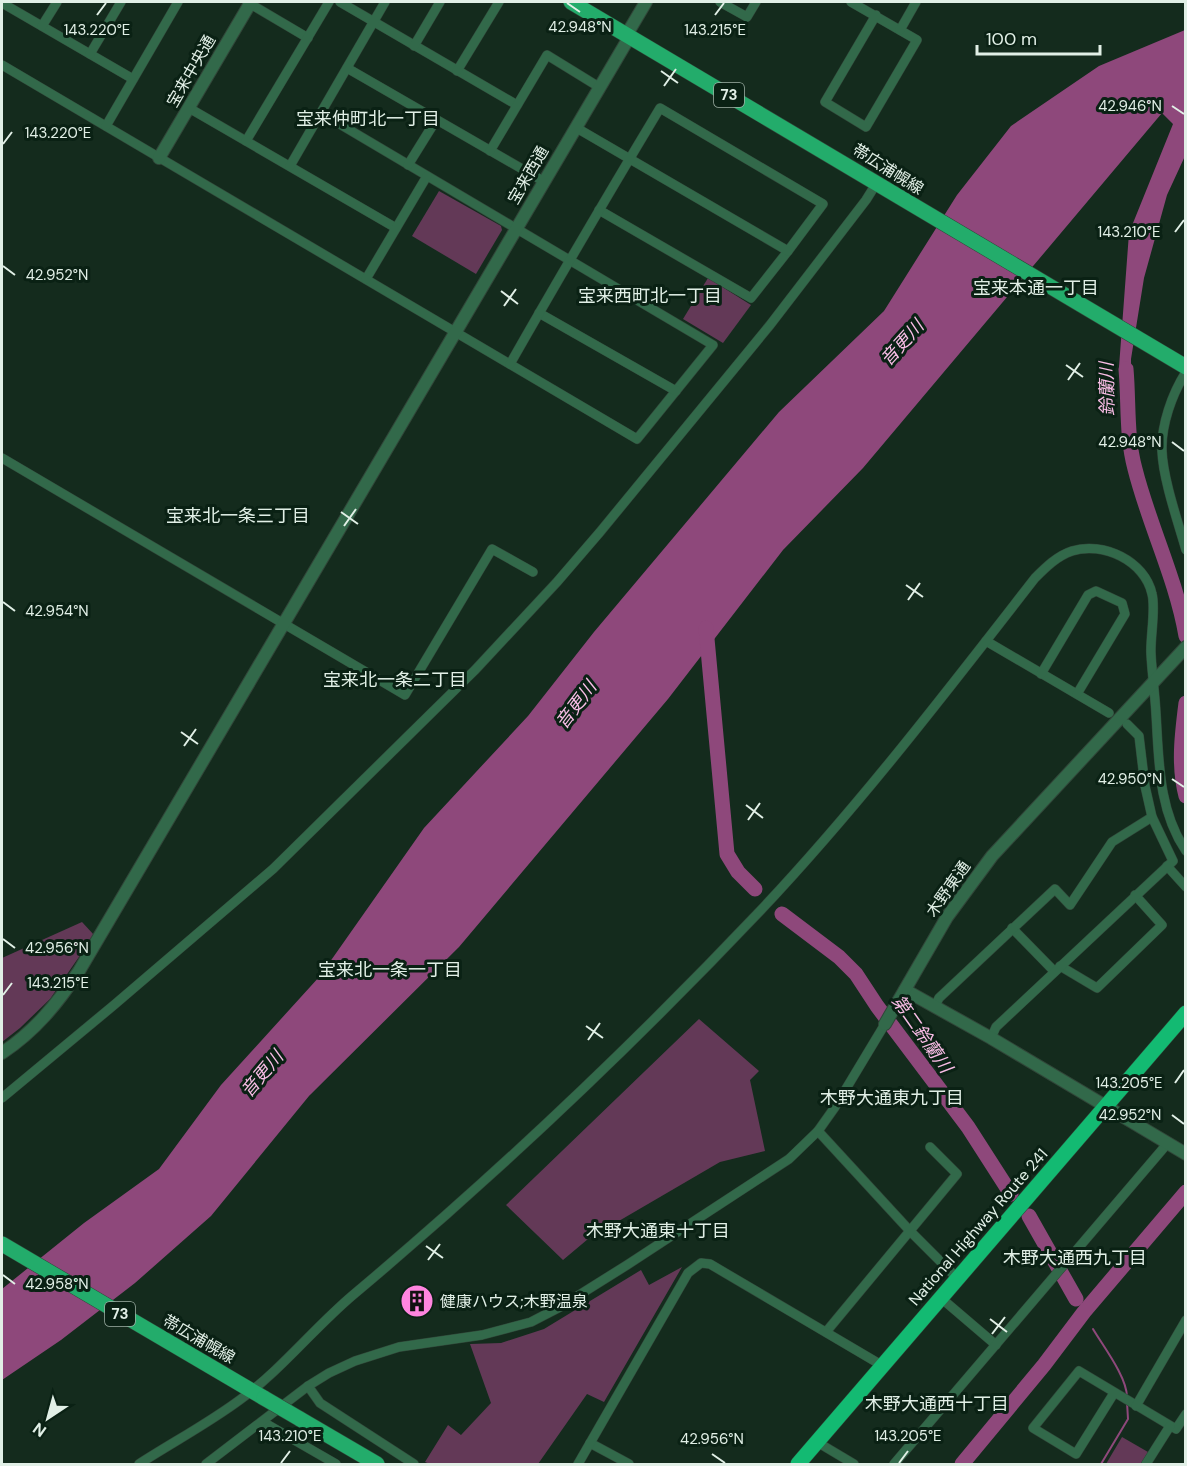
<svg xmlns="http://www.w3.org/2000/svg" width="1187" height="1466" viewBox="0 0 1187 1466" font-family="'DM Sans','Noto Sans JP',sans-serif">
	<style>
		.green { fill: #633957 }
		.water { fill: #8e487b }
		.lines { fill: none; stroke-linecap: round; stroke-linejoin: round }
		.stream { stroke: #8e487b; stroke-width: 2 }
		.river { stroke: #8e487b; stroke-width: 15 }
		.minor-casing { stroke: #314639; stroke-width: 10 }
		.tertiary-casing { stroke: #314639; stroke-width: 14 }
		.primary-casing { stroke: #314639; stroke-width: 16 }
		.trunk-casing { stroke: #314639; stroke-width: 16 }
		.minor { stroke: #32694a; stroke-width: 9 }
		.tertiary { stroke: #32694a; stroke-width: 12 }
		.primary { stroke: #23ac6b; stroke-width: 15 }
		.trunk { stroke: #13ba72; stroke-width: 15 }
		.primary-bridge-casing { stroke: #314639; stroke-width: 16; stroke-linecap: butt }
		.primary-bridge { stroke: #23ac6b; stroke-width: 15 }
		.ticks { fill: none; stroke: #e1efe6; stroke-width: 2 }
		.labels { text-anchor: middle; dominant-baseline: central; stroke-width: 6; stroke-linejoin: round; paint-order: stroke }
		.shield { fill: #0a2114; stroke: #a0b1a7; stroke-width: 1.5 }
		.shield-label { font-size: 15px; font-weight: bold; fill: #e1efe6 }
		.street-label { font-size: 16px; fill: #e1efe6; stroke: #0a2114 }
		.poi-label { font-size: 16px; fill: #e1efe6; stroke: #0a2114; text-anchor: start }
		.neighbourhood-label { font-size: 18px; fill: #e1efe6; stroke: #0a2114 }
		.water-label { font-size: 18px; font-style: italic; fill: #f9bde6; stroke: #0a2114 }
		.ticks-label { font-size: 15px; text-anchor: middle; fill: #e1efe6; stroke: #0a2114; stroke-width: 6; stroke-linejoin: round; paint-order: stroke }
	</style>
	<rect width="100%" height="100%" fill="#142b1d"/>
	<!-- green -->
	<g class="green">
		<polygon points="439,191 501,226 502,230 476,274 412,236"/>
		<polygon points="708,278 751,305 723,343 683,319"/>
		<polygon points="82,922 94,935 50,999 20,1028 2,1042 2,958"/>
		<polygon points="699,1019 759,1071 750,1080 765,1151 720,1162 588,1239 563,1260 506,1205"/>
		<polygon points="682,1267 604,1402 587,1394 538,1464 430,1464 425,1462 448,1425 461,1435 491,1403 470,1344 501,1343 544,1329 641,1270 649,1285"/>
		<polygon points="1122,1437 1148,1452 1141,1464 1106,1464"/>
	</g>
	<!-- water -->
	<polygon class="water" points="1185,30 1185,156 1167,195 1144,278 1131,359 1131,385 1125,390 1119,367 1129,233 1173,124 1162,113 863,468 783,550 668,699 459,947 309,1096 211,1216 135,1283 61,1340 2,1380 2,1289 84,1223 159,1169 221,1085 320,976 424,828 528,716 594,632 779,412 884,311 957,195 1011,126 1099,66"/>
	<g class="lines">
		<!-- stream -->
		<g class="stream">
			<polyline points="1080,1317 1083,1319"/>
			<path d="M1093,1329C1103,1346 1127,1377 1127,1397"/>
			<polyline points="1101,1464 1128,1419 1127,1402"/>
		</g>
		<!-- river -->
		<g class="river">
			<path d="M1126,369C1129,403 1126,436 1135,469C1149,525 1176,578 1186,636"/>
			<polyline points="706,628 727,854 738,872 755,889"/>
			<path d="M1186,703C1182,734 1178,766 1186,796"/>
			<polyline points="782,914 839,957 856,974 877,1006 968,1127 1011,1194"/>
			<polyline points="1029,1216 1076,1299"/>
			<polyline points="962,1464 1044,1365 1084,1312 1186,1192"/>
		</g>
		<!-- minor casing -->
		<g class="minor-casing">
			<g id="minor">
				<polyline points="247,2 308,38"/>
				<polyline points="340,2 517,105"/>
				<polyline points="720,2 747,17 756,2"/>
				<polyline points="851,2 917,40 866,127 825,102 876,15"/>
				<polyline points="2,3 133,79"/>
				<polyline points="42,26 57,2"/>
				<polyline points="900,30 916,2"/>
				<polyline points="414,46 440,2"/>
				<polyline points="90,54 121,2"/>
				<polyline points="2,65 637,439 713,345 321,113"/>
				<polyline points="347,68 543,181"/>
				<polyline points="457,71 499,2"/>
				<polyline points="189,108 396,228"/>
				<polyline points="106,126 178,2"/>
				<polyline points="246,141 329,2"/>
				<polyline points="490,151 547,55 599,87"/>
				<polyline points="408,165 436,120"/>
				<polyline points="290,166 385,2"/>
				<polyline points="599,210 751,298 788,251"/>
				<polyline points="366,279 427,176"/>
				<polyline points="539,313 676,391"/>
				<path d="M510,364C559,278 609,193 660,108L823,204L788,251L575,127"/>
				<path d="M1186,372C1172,394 1161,425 1162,451C1163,479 1178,522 1186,550"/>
				<polyline points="2,458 405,695 492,549 533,572"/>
				<polyline points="986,641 1109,713"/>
				<polyline points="1041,674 1088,595 1096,591 1122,603 1125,614 1077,694"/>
				<polyline points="1167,866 1186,887"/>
				<polyline points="1012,928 1054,971"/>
				<polyline points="1060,966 1097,988 1162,925 1135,895"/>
				<polyline points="935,1006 939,998 1055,889 1070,905 1112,842 1152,817"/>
				<polyline points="991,1038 996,1027 1173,861 1152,817 1145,786 1139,736 1127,724"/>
				<polyline points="2,1098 114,1005 273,869 475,670 557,582 600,532 770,325 866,200 876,184"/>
				<polyline points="818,1131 910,1231 958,1279"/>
				<polyline points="941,1298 996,1345"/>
				<polyline points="826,1332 957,1174 930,1147"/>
				<polyline points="308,1386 320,1403 414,1464"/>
				<polyline points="1114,1393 1076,1454 1033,1428 1079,1371 1176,1429 1186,1414"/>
				<polyline points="1136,1406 1186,1320"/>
				<polyline points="263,1422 336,1464"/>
				<polyline points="817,1442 854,1464"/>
				<polyline points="590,1443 629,1464"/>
				<path d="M139,1464C173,1442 209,1423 241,1399C282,1369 314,1328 353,1295C496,1175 631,1047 760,911C859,806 947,691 1035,578C1046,567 1057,556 1072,551C1103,541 1145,561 1152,594C1156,609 1150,638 1151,654C1152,674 1155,694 1156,714C1159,760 1158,810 1186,851"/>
				<polyline points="206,1464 308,1386 329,1373 355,1361 399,1347 482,1335 531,1322 560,1307 627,1265 789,1159 818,1131 835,1107 885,1024"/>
				<polyline points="578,1464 688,1273 701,1263 710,1264 883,1366"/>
				<polyline points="894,1464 1167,1144"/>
				<polyline points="1146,1464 1170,1426"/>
			</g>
		</g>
		<!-- tertiary casing -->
		<g class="tertiary-casing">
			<g id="tertiary">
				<polyline points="627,34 646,2"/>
				<polyline points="159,158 251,2"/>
				<polyline points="905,990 991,1038 1186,1154"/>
				<polyline points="885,1024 947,917 992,856 1186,647"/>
				<path d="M2,1053C35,1031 57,1004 79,971L630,36"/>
			</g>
		</g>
		<!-- primary casing -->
		<g class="primary-casing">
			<g id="primary">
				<polyline points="571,2 1186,367"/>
				<polyline points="2,1244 264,1398"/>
				<polyline points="300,1419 377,1464"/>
			</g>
		</g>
		<!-- trunk casing -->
		<g class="trunk-casing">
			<polyline id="trunk" points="798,1464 1186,1013"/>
		</g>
		<!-- minor -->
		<use href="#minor" class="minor"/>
		<!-- tertiary -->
		<use href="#tertiary" class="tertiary"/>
		<!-- primary -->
		<use href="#primary" class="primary"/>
		<!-- trunk -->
		<use href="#trunk" class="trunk"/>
		<!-- primary-bridge casing -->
		<g class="primary-bridge-casing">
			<polyline id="primary-bridge" points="264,1398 300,1419"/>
		</g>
		<!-- primary-bridge -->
		<use href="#primary-bridge" class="primary-bridge"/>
	</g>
	<!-- ticks -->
	<path class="ticks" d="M567,3L580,12M97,15L106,3M715,15L724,3M661,71L678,83M664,86L676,69M1172,106L1184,114M3,144L12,132M1175,232L1184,220M3,266L15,275M501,291L518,304M504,306L516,289M1066,365L1083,377M1068,380L1080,363M1172,442L1184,451M341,512L358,524M344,526L356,509M906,585L923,597M908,600L920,583M3,602L15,611M181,732L198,744M184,746L196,729M1172,779L1184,787M746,805L763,818M748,820L760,803M3,939L15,948M3,995L12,983M586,1026L603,1038M588,1040L600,1023M1175,1083L1184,1070M1172,1115L1184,1124M426,1246L443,1258M428,1260L440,1244M3,1275L15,1284M990,1319L1007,1332M992,1334L1005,1317M712,1454L725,1463M281,1463L290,1451M899,1463L908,1451"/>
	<!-- icons -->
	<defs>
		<g id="building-disc" transform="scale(1.725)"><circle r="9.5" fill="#ff85df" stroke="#0a2114"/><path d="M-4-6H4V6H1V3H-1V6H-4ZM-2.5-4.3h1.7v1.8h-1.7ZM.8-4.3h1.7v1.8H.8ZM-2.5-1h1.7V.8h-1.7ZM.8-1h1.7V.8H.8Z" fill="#111"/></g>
	</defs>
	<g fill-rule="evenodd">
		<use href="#building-disc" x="417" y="1301"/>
	</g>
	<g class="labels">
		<!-- shield labels -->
		<g class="shield">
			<rect x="714" y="83" width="30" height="24" rx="4.5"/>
			<rect x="105" y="1302" width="30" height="24" rx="4.5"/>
		</g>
		<g class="shield-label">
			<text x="729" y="95">73</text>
			<text x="120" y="1314">73</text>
		</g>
		<!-- street labels -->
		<g class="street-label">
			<text transform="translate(191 71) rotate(-60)">宝来中央通</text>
			<text transform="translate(888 169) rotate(32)">帯広浦幌線</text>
			<text transform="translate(528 175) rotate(-60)">宝来西通</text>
			<text transform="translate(948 889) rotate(-55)">木野東通</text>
			<text transform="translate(978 1227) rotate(-49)">National Highway Route 241</text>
			<text transform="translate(199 1339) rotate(30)">帯広浦幌線</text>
		</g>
		<!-- poi labels -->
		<g class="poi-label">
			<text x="440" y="1301">健康ハウス;木野温泉</text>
		</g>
		<!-- neighbourhood labels -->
		<g class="neighbourhood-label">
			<text x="368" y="119">宝来仲町北一丁目</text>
			<text x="1036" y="288">宝来本通一丁目</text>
			<text x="650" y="296">宝来西町北一丁目</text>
			<text x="238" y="516">宝来北一条三丁目</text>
			<text x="395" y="680">宝来北一条二丁目</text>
			<text x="390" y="970">宝来北一条一丁目</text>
			<text x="892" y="1098">木野大通東九丁目</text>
			<text x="658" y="1231">木野大通東十丁目</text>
			<text x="1075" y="1258">木野大通西九丁目</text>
			<text x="937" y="1404">木野大通西十丁目</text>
		</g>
		<!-- water labels -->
		<g class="water-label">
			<text transform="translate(902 343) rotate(-48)">音更川</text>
			<text transform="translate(1107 389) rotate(-91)">鈴蘭川</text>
			<text transform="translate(576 705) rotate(-53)">音更川</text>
			<text transform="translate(922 1034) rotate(55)">第二鈴蘭川</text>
			<text transform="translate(262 1074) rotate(-50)">音更川</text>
		</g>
	</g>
	<g class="ticks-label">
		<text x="580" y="32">42.948°N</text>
		<text x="97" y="35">143.220°E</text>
		<text x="715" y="35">143.215°E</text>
		<text x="1130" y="111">42.946°N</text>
		<text x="58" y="138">143.220°E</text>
		<text x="1129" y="237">143.210°E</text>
		<text x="57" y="280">42.952°N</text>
		<text x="1130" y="447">42.948°N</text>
		<text x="57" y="616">42.954°N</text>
		<text x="1130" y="784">42.950°N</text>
		<text x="57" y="953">42.956°N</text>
		<text x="58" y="988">143.215°E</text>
		<text x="1129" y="1088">143.205°E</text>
		<text x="1130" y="1120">42.952°N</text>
		<text x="57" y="1289">42.958°N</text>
		<text x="290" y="1441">143.210°E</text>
		<text x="908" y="1441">143.205°E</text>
		<text x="712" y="1444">42.956°N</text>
	</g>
	<!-- border -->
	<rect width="1187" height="1466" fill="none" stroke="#e1efe6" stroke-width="6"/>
	<!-- north arrow -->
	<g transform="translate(48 1418) rotate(216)" stroke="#0a2114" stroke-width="4.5" paint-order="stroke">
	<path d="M0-4.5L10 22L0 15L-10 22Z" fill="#e1efe6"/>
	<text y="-9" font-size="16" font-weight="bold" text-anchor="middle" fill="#e1efe6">N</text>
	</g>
	<!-- scale -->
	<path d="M977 45v9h123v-9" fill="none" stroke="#e1efe6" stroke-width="3"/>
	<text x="986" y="45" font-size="18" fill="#e1efe6" stroke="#0a2114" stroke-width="4.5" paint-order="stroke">100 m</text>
</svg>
